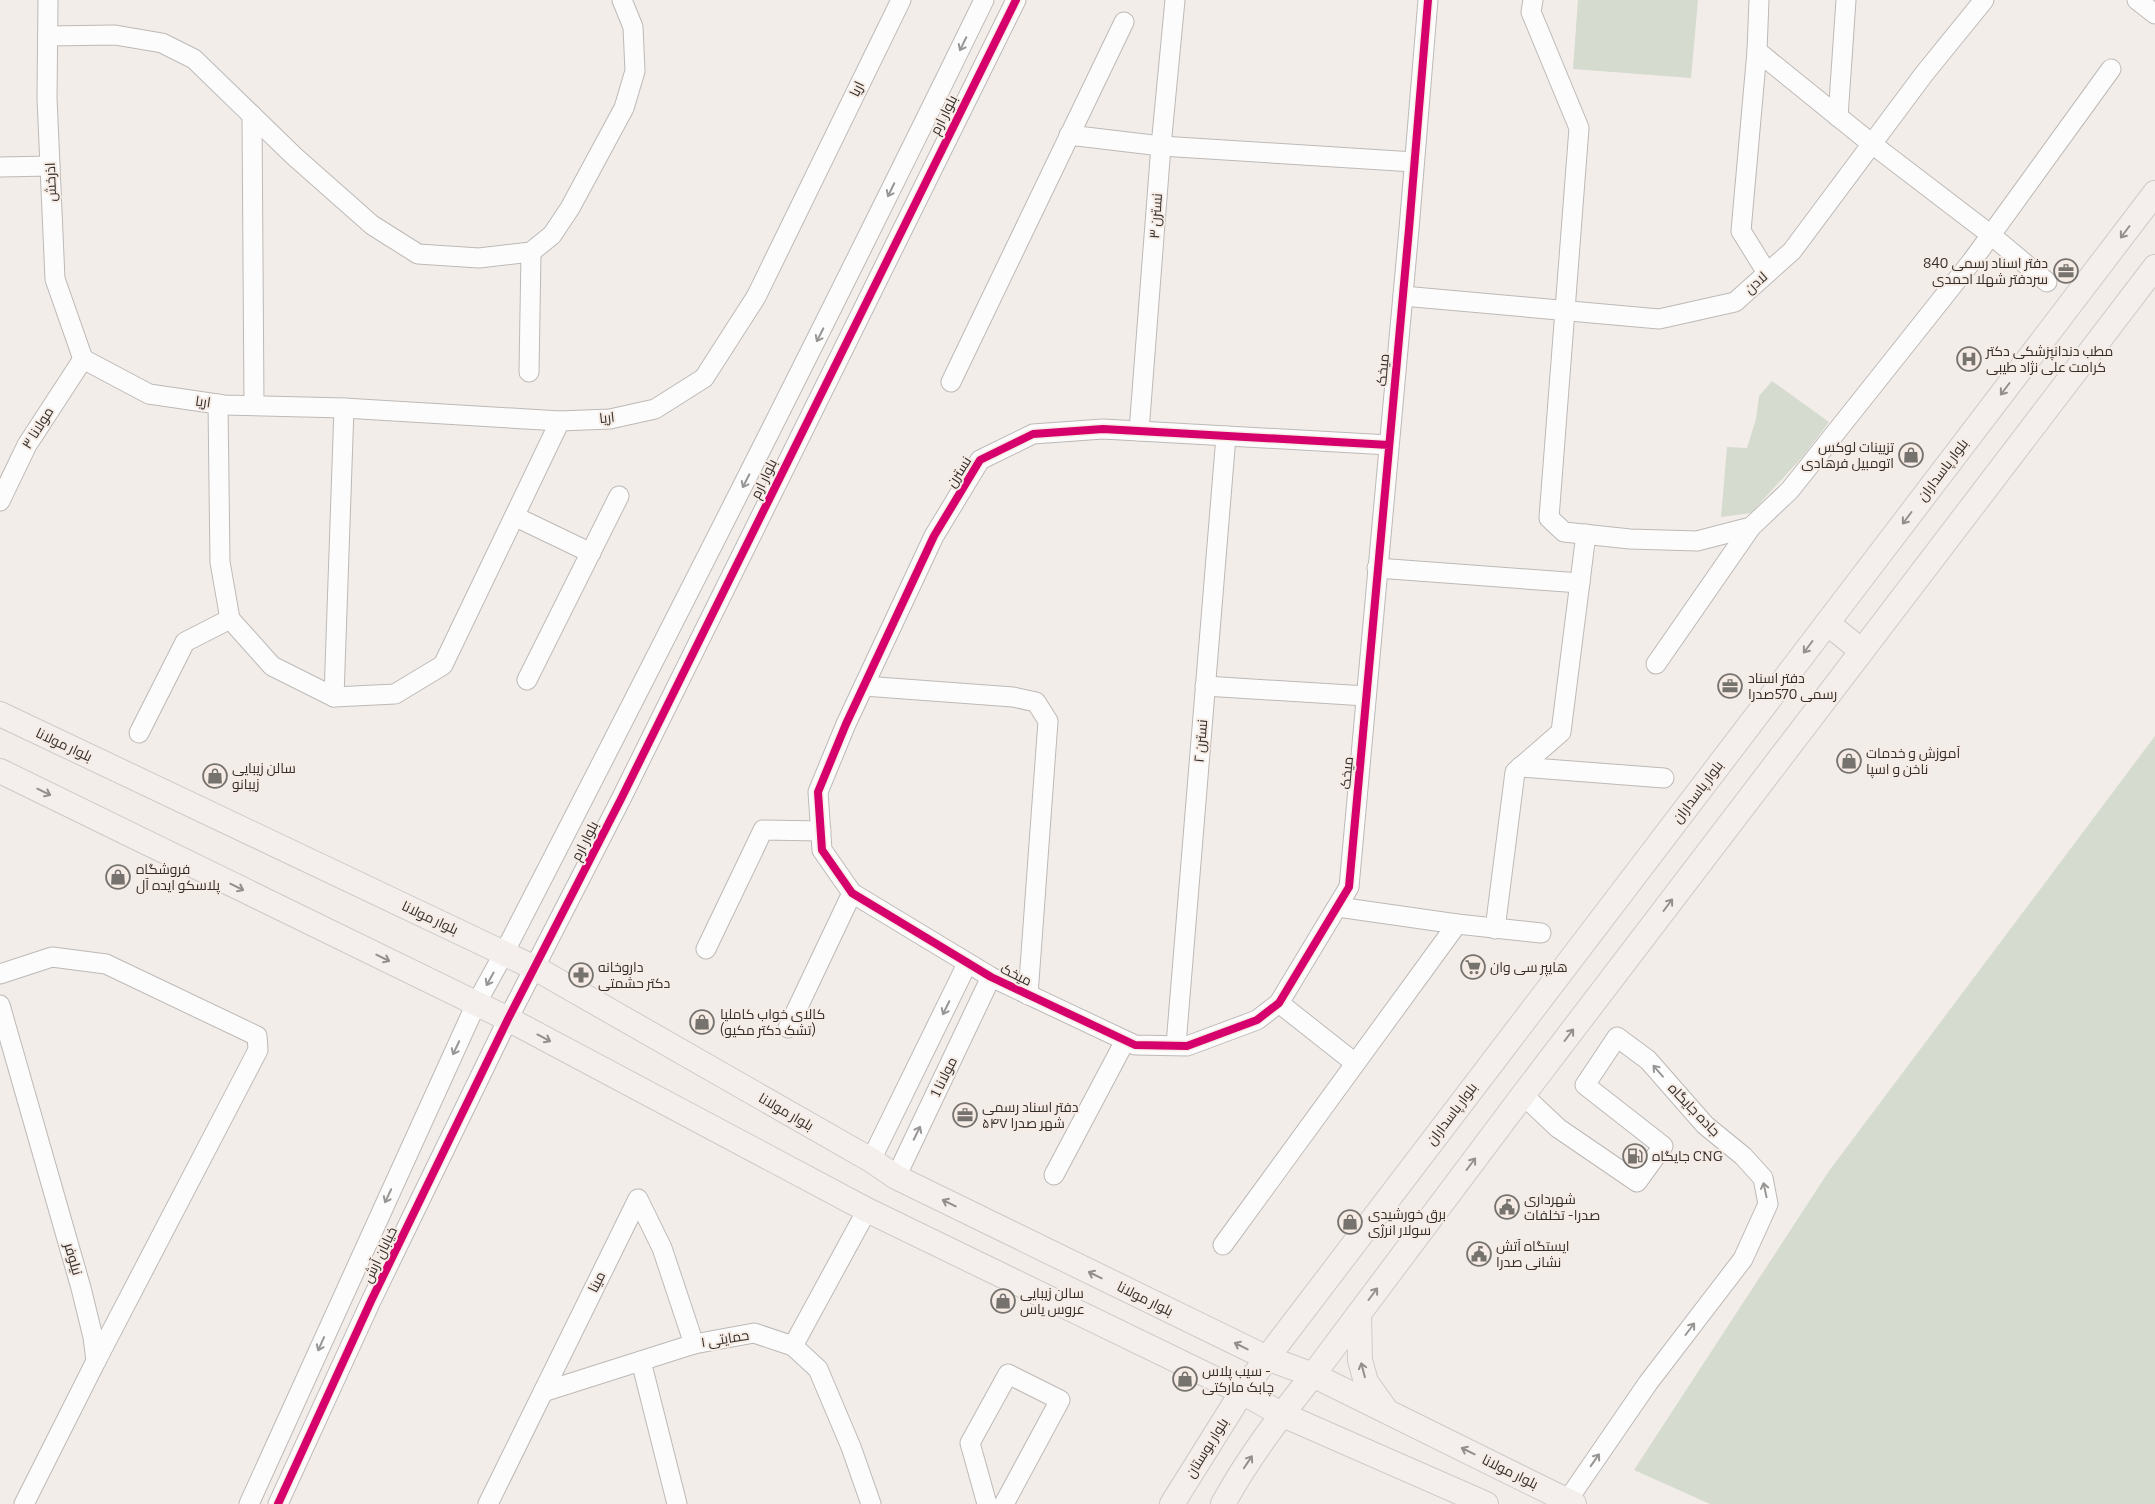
<svg xmlns="http://www.w3.org/2000/svg" width="2155" height="1504" viewBox="0 0 2155 1504" font-family="Bitter,Cairo,serif">
	<style>
		.green { fill: #d5dbce }
		.lines { fill: none; stroke-linecap: round; stroke-linejoin: round }
		.minor-casing { stroke: #bdb9b6; stroke-width: 21 }
		.major-casing { stroke: #cdcbc9; stroke-width: 26 }
		.minor { stroke: #fdfcfc; stroke-width: 19 }
		.major { stroke: #f4eeec; stroke-width: 24 }
		.cycleway-casing { stroke: #f6ece5; stroke-width: 11 }
		.cycleway { stroke: #d6006c; stroke-width: 8 }
		.oneway { stroke: #989694 }
		.oneway2 { stroke: #948e8c }
		.labels { text-anchor: middle; dominant-baseline: central; stroke-width: 4; stroke-linejoin: round; paint-order: stroke }
		.street-label { font-size: 14px; fill: #332f2c; stroke: #f6ece5 }
		.poi-label { font-size: 14px; fill: #332f2c; stroke: #f6ece5; text-anchor: start }
	</style>
	<rect width="100%" height="100%" fill="#f2ede9"/>
	<!-- green -->
	<g class="green">
		<polygon points="1578,0 1698,0 1691,78 1573,69"/>
		<polygon points="1772,381 1829,422 1804,455 1751,513 1721,517 1727,447 1747,448 1756,419 1759,396"/>
		<polygon points="2155,736 2155,1504 1710,1504 1634,1470 1829,1171"/>
	</g>
	<g class="lines">
		<!-- minor casing -->
		<g class="minor-casing">
			<g id="minor">
				<polyline points="48,0 47,98 55,279 83,359"/>
				<polyline points="1533,0 1531,12 1579,128 1549,518 1564,532 1630,539 1697,541 1751,527 1790,490 1972,261 2111,69"/>
				<polyline points="1759,0 1757,51 1741,231 1767,273"/>
				<polyline points="2137,0 2155,14"/>
				<polyline points="48,36 115,35 162,43 194,59 294,156 372,225 418,254 479,258 531,252 552,235 570,208 624,108 635,71 633,27 622,0"/>
				<polyline points="1757,51 1872,144 1991,235 2047,282"/>
				<polyline points="252,115 254,405"/>
				<polyline points="1838,117 1846,0"/>
				<polyline points="1069,135 1161,146 1414,162"/>
				<polyline points="0,167 50,166"/>
				<polyline points="1403,296 1659,319 1735,302 1792,251 1924,74 1984,0"/>
				<polyline points="83,359 149,394 224,405 344,408 560,421 610,419 655,409 704,378 756,297 901,0"/>
				<polyline points="529,372 531,252"/>
				<polyline points="951,382 1124,22"/>
				<polyline points="218,404 220,562 230,619 272,666 334,697 395,694 443,665 560,421"/>
				<polyline points="1139,431 1161,146 1175,0"/>
				<polyline points="1389,445 1103,429 1033,434 980,460 934,536 846,724 818,792 822,850 852,893 991,977 1135,1045 1187,1046 1257,1020 1279,1003 1349,887 1409,229 1428,0"/>
				<polyline points="0,501 27,445 83,359"/>
				<polyline points="516,517 591,553"/>
				<polyline points="1377,568 1580,583"/>
				<polyline points="1656,664 1751,527"/>
				<polyline points="527,680 619,496"/>
				<polyline points="864,686 1013,697 1036,702 1048,721 1028,995"/>
				<polyline points="1205,686 1366,696"/>
				<polyline points="334,697 344,408"/>
				<polyline points="139,733 185,642 230,619"/>
				<polyline points="1520,767 1664,778"/>
				<polyline points="1338,907 1457,924 1541,933"/>
				<polyline points="1495,929 1515,772 1561,732 1586,534"/>
				<polyline points="706,949 763,830 821,831"/>
				<polyline points="0,974 52,957 106,964 257,1036 258,1050 96,1361"/>
				<polyline points="1279,1003 1355,1063"/>
				<polyline points="0,1005 81,1288 93,1337 96,1361 24,1504"/>
				<polyline points="788,1028 852,893"/>
				<polyline points="1176,1045 1226,436"/>
				<polyline points="1523,1095 1558,1128 1637,1182 1663,1146 1585,1085 1617,1037 1648,1060 1705,1125 1743,1156 1763,1178 1768,1204 1743,1259 1648,1383 1567,1501"/>
				<polyline points="871,1160 967,964"/>
				<polyline points="1054,1175 1125,1041"/>
				<polyline points="896,1177 991,977"/>
				<polyline points="1223,1245 1457,924"/>
				<polyline points="793,1346 867,1210"/>
				<polyline points="641,1361 677,1504"/>
				<polyline points="543,1392 694,1344 754,1333 793,1346 818,1369 851,1447 871,1504"/>
				<path d="M249,1504L476,1004L504,953C667,637 828,320 984,0"/>
				<polyline points="278,1504 371,1301 508,1019 621,799 1016,0"/>
				<polyline points="488,1504 638,1199 662,1248 694,1344"/>
				<polyline points="987,1504 970,1443 1008,1374 1060,1400 1004,1504"/>
			</g>
		</g>
		<!-- major casing -->
		<g class="major-casing">
			<g id="major">
				<polyline points="1827,623 1862,651"/>
				<polyline points="0,714 535,968 871,1160 896,1177 1267,1358 1313,1375 1574,1504"/>
				<polyline points="0,771 508,1019 867,1210 1242,1392 1281,1414 1486,1504"/>
				<polyline points="1359,1314 1360,1360 1366,1382 1386,1410"/>
				<polyline points="1172,1504 1242,1392 1267,1358 2155,193"/>
				<path d="M1223,1504C1248,1458 1280,1416 1313,1375L1523,1095L2155,267"/>
			</g>
		</g>
		<!-- minor -->
		<use href="#minor" class="minor"/>
		<!-- major -->
		<use href="#major" class="major"/>
		<!-- cycleway casing -->
		<g class="cycleway-casing">
			<g id="cycleway">
				<polyline points="1389,445 1103,429 1033,434 980,460 934,536 846,724 818,792 822,850 852,893 991,977 1135,1045 1187,1046 1257,1020 1279,1003 1349,887 1409,229 1428,0"/>
				<polyline points="278,1504 371,1301 508,1019 621,799 1016,0"/>
			</g>
		</g>
		<!-- cycleway -->
		<use href="#cycleway" class="cycleway"/>
	</g>
	<!-- one-way arrows -->
	<defs><path id="oneway-shaft" d="M-6 0H5M1.5-3L5.5 0L1.5 3" fill="none" stroke-width="1.6" stroke-linecap="round" stroke-linejoin="round" transform="scale(1.25)"/></defs>
	<g class="oneway">
		<use href="#oneway-shaft" transform="translate(963 44) rotate(116)"/>
		<use href="#oneway-shaft" transform="translate(891 190) rotate(116)"/>
		<use href="#oneway-shaft" transform="translate(820 335) rotate(117)"/>
		<use href="#oneway-shaft" transform="translate(746 481) rotate(117)"/>
		<use href="#oneway-shaft" transform="translate(490 979) rotate(119)"/>
		<use href="#oneway-shaft" transform="translate(946 1008) rotate(116)"/>
		<use href="#oneway-shaft" transform="translate(456 1048) rotate(115)"/>
		<use href="#oneway-shaft" transform="translate(1658 1071) rotate(-131)"/>
		<use href="#oneway-shaft" transform="translate(917 1133) rotate(-64)"/>
		<use href="#oneway-shaft" transform="translate(1765 1190) rotate(-102)"/>
		<use href="#oneway-shaft" transform="translate(388 1196) rotate(115)"/>
		<use href="#oneway-shaft" transform="translate(1690 1329) rotate(-53)"/>
		<use href="#oneway-shaft" transform="translate(321 1344) rotate(114)"/>
		<use href="#oneway-shaft" transform="translate(1595 1460) rotate(-55)"/>
	</g>
	<g class="oneway2">
		<use href="#oneway-shaft" transform="translate(2125 232) rotate(127)"/>
		<use href="#oneway-shaft" transform="translate(2005 389) rotate(127)"/>
		<use href="#oneway-shaft" transform="translate(1907 518) rotate(127)"/>
		<use href="#oneway-shaft" transform="translate(1808 647) rotate(127)"/>
		<use href="#oneway-shaft" transform="translate(44 792) rotate(26)"/>
		<use href="#oneway-shaft" transform="translate(237 887) rotate(26)"/>
		<use href="#oneway-shaft" transform="translate(1668 905) rotate(-53)"/>
		<use href="#oneway-shaft" transform="translate(383 958) rotate(26)"/>
		<use href="#oneway-shaft" transform="translate(1569 1035) rotate(-53)"/>
		<use href="#oneway-shaft" transform="translate(544 1038) rotate(28)"/>
		<use href="#oneway-shaft" transform="translate(1471 1164) rotate(-53)"/>
		<use href="#oneway-shaft" transform="translate(949 1203) rotate(-154)"/>
		<use href="#oneway-shaft" transform="translate(1095 1275) rotate(-154)"/>
		<use href="#oneway-shaft" transform="translate(1373 1294) rotate(-53)"/>
		<use href="#oneway-shaft" transform="translate(1241 1346) rotate(-154)"/>
		<use href="#oneway-shaft" transform="translate(1363 1370) rotate(-105)"/>
		<use href="#oneway-shaft" transform="translate(1468 1451) rotate(-154)"/>
		<use href="#oneway-shaft" transform="translate(1248 1462) rotate(-56)"/>
	</g>
	<!-- icons -->
	<defs>
		<g id="office-ring" transform="scale(1.25)"><circle r="9.5" fill="#f6ece5" stroke="#76726e" stroke-width="1.5"/><path d="M-6-3h4V-5.5h4V-3h4V5H-6ZM-1-4.5V-3h2v-1.5ZM-6 0V1H6V0Z" fill="#76726e"/></g>
		<g id="hospital-ring" transform="scale(1.25)"><circle r="9.5" fill="#f6ece5" stroke="#76726e" stroke-width="1.5"/><path d="M-5-5h3v3.5h4V-5h3V5h-3V1.5h-4V5h-3Z" fill="#76726e"/></g>
		<g id="shop-ring" transform="scale(1.25)"><circle r="9.5" fill="#f6ece5" stroke="#76726e" stroke-width="1.5"/><path d="M-5-2.5h2.3a2.7 3.5 0 0 1 5.4 0H5L5.5 6h-11ZM-1.5-2.5h3a1.5 2.3 0 0 0-3 0Z" fill="#76726e"/></g>
		<g id="supermarket-ring" transform="scale(1.25)"><circle r="9.5" fill="#f6ece5" stroke="#76726e" stroke-width="1.5"/><path d="M-6-5.5h2.5l.6 2H6L4.5 2H-2.5L-4.4-4H-6ZM-1.5 3.2a1.3 1.3 0 1 0 .1 0ZM3 3.2a1.3 1.3 0 1 0 .1 0Z" fill="#76726e"/></g>
		<g id="pharmacy-ring" transform="scale(1.25)"><circle r="9.5" fill="#f6ece5" stroke="#76726e" stroke-width="1.5"/><path d="M-2-6h4v4h4v4h-4v4h-4v-4h-4v-4h4Z" fill="#76726e"/></g>
		<g id="fuel-ring" transform="scale(1.25)"><circle r="9.5" fill="#f6ece5" stroke="#76726e" stroke-width="1.5"/><path d="M-5.5-6h7V0h2V4h1.3V-2.5L3-4.5l.8-.8L6-3V5H2.5V1h-1V6h-7ZM-4.2-4.7v3.2H.2V-4.7Z" fill="#76726e"/></g>
		<g id="civic-ring" transform="scale(1.25)"><circle r="9.5" fill="#f6ece5" stroke="#76726e" stroke-width="1.5"/><path d="M-.6-6.5H3V-4.5H.6V-3L4-1V1h2V6H-6V1h2V-1L-.6-3ZM-1.2 2.5V6h2.4V2.5Z" fill="#76726e"/></g>
	</defs>
	<g fill-rule="evenodd">
		<use href="#office-ring" x="2066" y="271"/>
		<use href="#hospital-ring" x="1969" y="359"/>
		<use href="#shop-ring" x="1911" y="455"/>
		<use href="#office-ring" x="1730" y="686"/>
		<use href="#shop-ring" x="1849" y="761"/>
		<use href="#shop-ring" x="215" y="776"/>
		<use href="#shop-ring" x="118" y="877"/>
		<use href="#supermarket-ring" x="1473" y="967"/>
		<use href="#pharmacy-ring" x="581" y="975"/>
		<use href="#shop-ring" x="702" y="1022"/>
		<use href="#office-ring" x="965" y="1115"/>
		<use href="#fuel-ring" x="1635" y="1156"/>
		<use href="#civic-ring" x="1507" y="1207"/>
		<use href="#shop-ring" x="1350" y="1222"/>
		<use href="#civic-ring" x="1479" y="1254"/>
		<use href="#shop-ring" x="1003" y="1301"/>
		<use href="#shop-ring" x="1185" y="1379"/>
	</g>
	<g class="labels">
		<!-- street labels -->
		<g class="street-label">
			<text transform="translate(857 89) rotate(-64)">اریا</text>
			<text transform="translate(944 115) rotate(-63)">بلوار ارم</text>
			<text transform="translate(51 182) rotate(-92)">اذرخش</text>
			<text transform="translate(1156 216) rotate(-86)">نسترن ۳</text>
			<text transform="translate(1756 283) rotate(-42)">لادن</text>
			<text transform="translate(1383 370) rotate(-85)">میخک</text>
			<text transform="translate(203 402) rotate(8)">اریا</text>
			<text transform="translate(607 418) rotate(-6)">اریا</text>
			<text transform="translate(38 428) rotate(-58)">مولانا ۳</text>
			<text transform="translate(1943 470) rotate(-53)">بلوار پاسداران</text>
			<text transform="translate(959 472) rotate(-57)">نسترن</text>
			<text transform="translate(764 479) rotate(-64)">بلوار ارم</text>
			<text transform="translate(1201 741) rotate(-85)">نسترن ۲</text>
			<text transform="translate(64 745) rotate(25)">بلوار مولانا</text>
			<text transform="translate(1347 773) rotate(-85)">میخک</text>
			<text transform="translate(1698 792) rotate(-53)">بلوار پاسداران</text>
			<text transform="translate(585 841) rotate(-63)">بلوار ارم</text>
			<text transform="translate(430 918) rotate(25)">بلوار مولانا</text>
			<text transform="translate(1016 975) rotate(26)">میخک</text>
			<text transform="translate(944 1077) rotate(-64)">مولانا 1</text>
			<text transform="translate(1694 1110) rotate(46)">جاده جایگاه</text>
			<text transform="translate(786 1112) rotate(30)">بلوار مولانا</text>
			<text transform="translate(1452 1114) rotate(-53)">بلوار پاسداران</text>
			<text transform="translate(380 1255) rotate(-64)">خیابان آرش</text>
			<text transform="translate(73 1259) rotate(74)">نیلوفر</text>
			<text transform="translate(597 1282) rotate(-64)">مینا</text>
			<text transform="translate(1145 1299) rotate(26)">بلوار مولانا</text>
			<text transform="translate(725 1339) rotate(-9)">حمایتی ۱</text>
			<text transform="translate(1207 1448) rotate(-58)">بلوار بوستان</text>
			<text transform="translate(1510 1472) rotate(26)">بلوار مولانا</text>
		</g>
		<!-- poi labels -->
		<g class="poi-label">
			<text x="2048" y="263" text-anchor="end">دفتر اسناد رسمی 840<tspan x="2048" dy="16">سردفتر شهلا احمدی</tspan></text>
			<text x="1986" y="351">مطب دندانپزشکی دکتر<tspan x="1986" dy="16">کرامت علی نژاد طیبی</tspan></text>
			<text x="1894" y="447" text-anchor="end">تزیینات لوکس<tspan x="1894" dy="16">اتومبیل فرهادی</tspan></text>
			<text x="1748" y="678">دفتر اسناد<tspan x="1748" dy="16">رسمی 570صدرا</tspan></text>
			<text x="1866" y="753">آموزش و خدمات<tspan x="1866" dy="16">ناخن و اسپا</tspan></text>
			<text x="232" y="768">سالن‌ زیبایی<tspan x="232" dy="16">زیبانو</tspan></text>
			<text x="136" y="869">فروشگاه<tspan x="136" dy="16">پلاسکو ایده آل</tspan></text>
			<text x="598" y="967">داروخانه<tspan x="598" dy="16">دکتر حشمتی</tspan></text>
			<text x="1490" y="967">هایپر سی وان</text>
			<text x="720" y="1014">کالای خواب کاملیا<tspan x="720" dy="16">(تشک دکتر مکیو)</tspan></text>
			<text x="982" y="1107">دفتر اسناد رسمی<tspan x="982" dy="16">۵۴۷ شهر صدرا</tspan></text>
			<text x="1652" y="1156">جایگاه CNG</text>
			<text x="1524" y="1199">شهرداری<tspan x="1524" dy="16">صدرا- تخلفات</tspan></text>
			<text x="1368" y="1214">برق خورشیدی<tspan x="1368" dy="16">سولار انرژی</tspan></text>
			<text x="1496" y="1246">ایستگاه آتش<tspan x="1496" dy="16">نشانی صدرا</tspan></text>
			<text x="1020" y="1293">سالن زیبایی<tspan x="1020" dy="16">عروس یاس</tspan></text>
			<text x="1202" y="1371">سیب پلاس -<tspan x="1202" dy="16">چابک مارکتی</tspan></text>
		</g>
	</g>
</svg>
